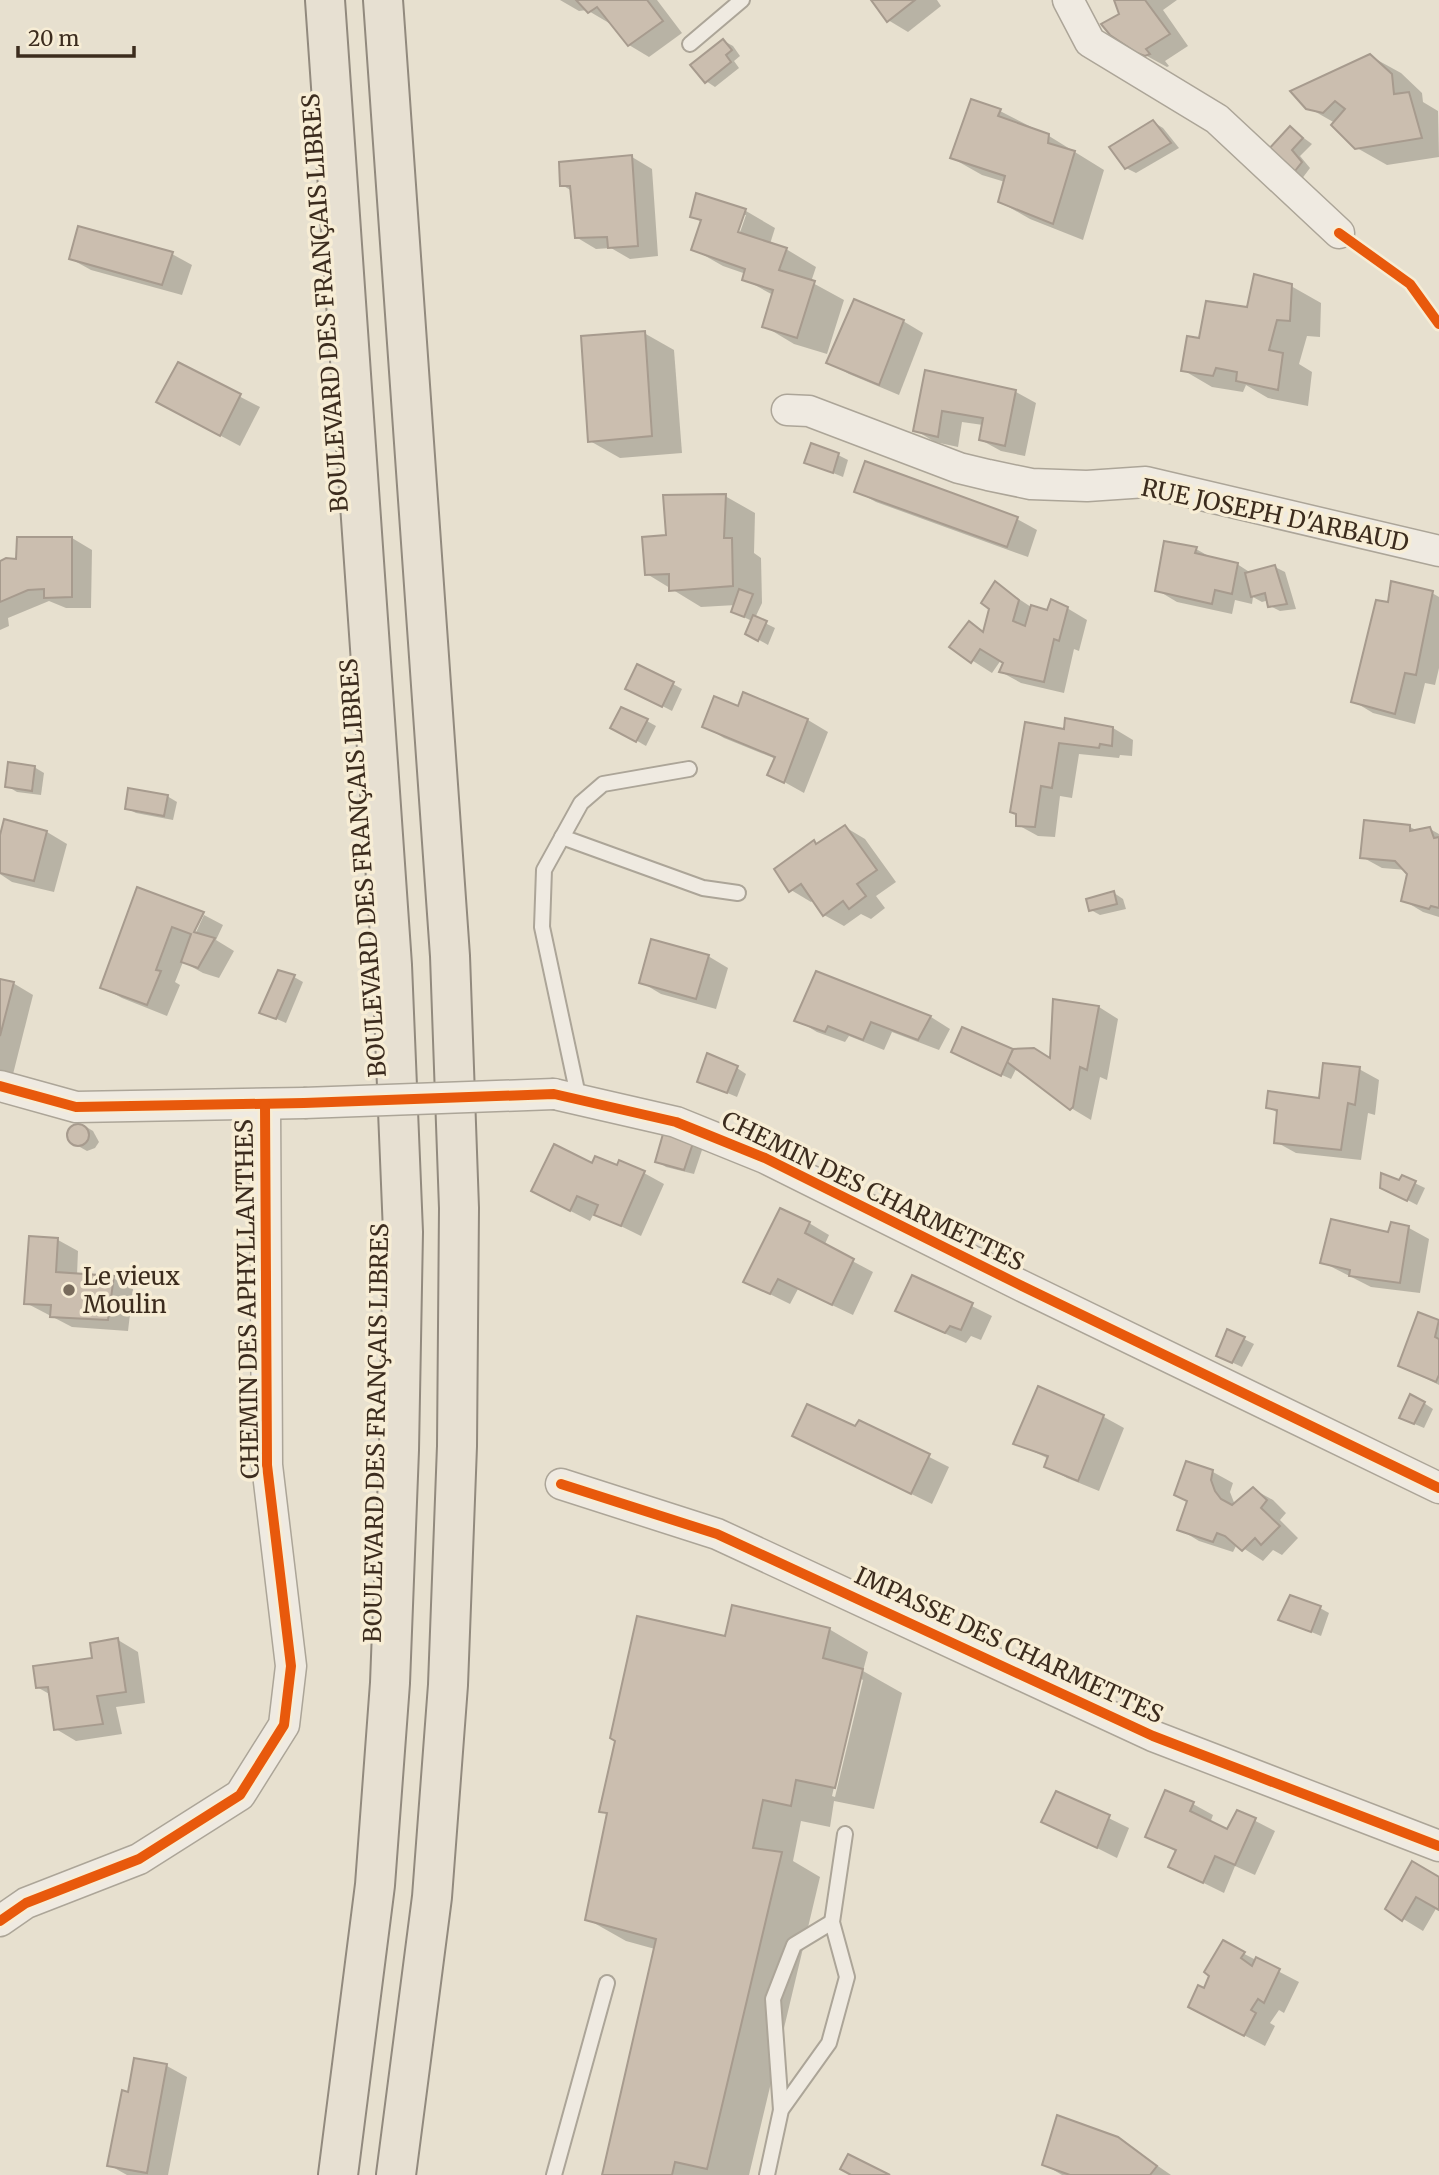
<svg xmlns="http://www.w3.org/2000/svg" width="1439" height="2175" viewBox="0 0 1439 2175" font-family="Merriweather,serif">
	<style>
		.shadow { fill: #0003; fill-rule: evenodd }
		.building { fill: #cbbeaf; stroke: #a79b8e; stroke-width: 2 }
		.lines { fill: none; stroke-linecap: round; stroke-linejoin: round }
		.service-casing { stroke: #aca598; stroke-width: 18 }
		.minor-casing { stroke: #aca598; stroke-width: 33 }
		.primary-casing { stroke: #928a7e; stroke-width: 42 }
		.service { stroke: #efeae1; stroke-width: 14 }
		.minor { stroke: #efeae1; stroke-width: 30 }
		.primary { stroke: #e7e0d2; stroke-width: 38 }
		.minor-bridge-casing { stroke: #aca598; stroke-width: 33; stroke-linecap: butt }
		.minor-bridge { stroke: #efeae1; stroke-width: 30 }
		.cycleway-casing { stroke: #f7edd5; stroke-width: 15 }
		.cycleway { stroke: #e8590c; stroke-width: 10 }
		.poi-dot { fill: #786b5c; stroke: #f7edd5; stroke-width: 2.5 }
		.labels { text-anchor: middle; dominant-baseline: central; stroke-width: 7; stroke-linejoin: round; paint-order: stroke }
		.street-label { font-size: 24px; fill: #3c2c1e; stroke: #f7edd5 }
		.poi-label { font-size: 24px; fill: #3c2c1e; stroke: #f7edd5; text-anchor: start }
	</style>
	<rect width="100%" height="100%" fill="#e7e0cf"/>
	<!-- shadow -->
	<g class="shadow">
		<polygon points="560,0 657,0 682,33 649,57 629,45 611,22 609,23 587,10 579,11"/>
		<polygon points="873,0 937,0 941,6 908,32 888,20"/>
		<polygon points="1116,0 1177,0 1163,10 1188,46 1165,61 1169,66 1167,67 1125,44 1122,15"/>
		<polygon points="724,41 733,46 740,56 734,61 739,68 715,87 706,81"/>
		<polygon points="1370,56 1401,73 1422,93 1423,102 1438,111 1439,157 1387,165 1357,148 1335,123 1307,107"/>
		<polygon points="1000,111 1049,136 1104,170 1083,240 1030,219 1000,202 1005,182 982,175 952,158"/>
		<polygon points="1153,122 1163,128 1179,148 1136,173 1126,168"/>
		<polygon points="1290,128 1312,144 1300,156 1310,168 1301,180 1292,175"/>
		<polygon points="632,157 652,169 658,256 630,259 611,248 596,249 576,237 572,191 562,185"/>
		<path d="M698,195L746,211L775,228L770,244L786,249L816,267L811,282L844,300L827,354L794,344L764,326L773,295L744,279L746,274L723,266L693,249L702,222L692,216ZM743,215H746L737,241L734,240Z"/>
		<polygon points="172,254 192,265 182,295 91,270 71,259"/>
		<polygon points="1291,286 1321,303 1320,337 1307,336 1299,364 1312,372 1308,406 1268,398 1246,385 1243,392 1212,387 1183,370 1200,340 1248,309"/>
		<polygon points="903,321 923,333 899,395 849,374 829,362"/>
		<polygon points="644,333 674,350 682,453 620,458 590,441"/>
		<polygon points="179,365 260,407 240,446 178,413"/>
		<polygon points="927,372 1016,392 1036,403 1025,456 1001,451 981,440 983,425 962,422 958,447 935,442 915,430"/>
		<polygon points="838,455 848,460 843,477 806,462"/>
		<polygon points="866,464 1017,519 1037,530 1028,557 876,502 856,491"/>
		<polygon points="725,496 755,513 754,553 761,558 762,603 755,618 775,628 768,645 747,633 752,621 733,612 736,605 701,607 647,574 668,536"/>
		<polygon points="72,538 92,550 91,608 66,608 49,601 8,618 9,626 0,630 0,563 18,561"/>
		<polygon points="1196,549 1214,559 1237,564 1251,573 1275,567 1285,572 1296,609 1280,611 1270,606 1269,600 1262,602 1253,597 1252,604 1235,600 1232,614 1177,602 1157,590"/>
		<polygon points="995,583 1031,607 1048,612 1067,608 1087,620 1079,651 1074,649 1064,693 1021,683 1001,672 1006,663 1001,660 992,673 951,647 970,623 985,632"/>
		<polygon points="1432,593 1439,597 1439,668 1435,685 1425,683 1415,724 1373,713 1353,701"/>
		<polygon points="673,684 682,689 672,711 637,693"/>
		<polygon points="744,694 808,720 828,732 804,793 770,774 776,759 724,738 704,726 739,708"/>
		<polygon points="647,721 656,726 646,746 613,727"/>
		<polygon points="1113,728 1133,740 1132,756 1120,755 1119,758 1079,754 1072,798 1060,796 1055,837 1038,836 1018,825 1065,731"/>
		<polygon points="34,767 44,773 41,795 17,792 7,786"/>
		<polygon points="167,796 177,802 173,820 136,813 126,808"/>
		<polygon points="845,827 865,839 896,882 876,896 885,908 871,919 861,914 844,926 824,915 814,900 811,902 791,890 814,842 819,845"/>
		<polygon points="1410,827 1418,831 1430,829 1439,834 1439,917 1423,912 1403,900 1409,873 1407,870 1382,868 1362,857"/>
		<polygon points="47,832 67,844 54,892 12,882 0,874 0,842"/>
		<polygon points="138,889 203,914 201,914 189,939 192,941 204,915 223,925 216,940 234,951 219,978 203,973 183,962 175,982 180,985 167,1016 122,998 102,987"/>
		<polygon points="1114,893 1123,899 1126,909 1100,915 1091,910"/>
		<polygon points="708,956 728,968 716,1009 661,994 641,982"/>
		<polygon points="817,973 931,1017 950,1029 939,1050 892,1032 884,1050 849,1036 845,1042 817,1032 797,1020"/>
		<polygon points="294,977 303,982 286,1023 261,1012"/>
		<polygon points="0,980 13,983 33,995 11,1082 0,1079"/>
		<polygon points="1099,1007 1118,1019 1107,1080 1100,1077 1091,1120 1071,1108 1017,1067 1011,1079 962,1057 1052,1060"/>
		<polygon points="737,1068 746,1074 737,1097 699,1081"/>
		<polygon points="1359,1069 1379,1080 1375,1115 1368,1113 1361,1160 1296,1153 1276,1142 1278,1113 1268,1107 1320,1100"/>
		<polygon points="76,1125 83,1125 93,1131 99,1142 95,1148 87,1151 71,1142 69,1133"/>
		<polygon points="664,1136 703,1147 694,1174 666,1167 657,1161"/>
		<polygon points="593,1165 618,1167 644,1173 664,1184 641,1236 594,1213 590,1221 553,1202"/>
		<polygon points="1402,1177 1425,1188 1417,1205 1392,1192"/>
		<polygon points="809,1223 829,1235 824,1246 873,1272 853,1315 798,1289 790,1304 745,1282"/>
		<polygon points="1409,1228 1429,1239 1420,1293 1371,1287 1322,1262"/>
		<polygon points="58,1240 78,1251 77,1275 113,1278 133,1289 128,1331 72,1327 26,1303"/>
		<polygon points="913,1277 992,1316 981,1340 971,1336 966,1343 917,1321 897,1310"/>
		<polygon points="1419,1315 1439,1322 1439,1385 1400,1365"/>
		<polygon points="1228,1331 1254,1344 1242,1367 1227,1360"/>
		<polygon points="1038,1388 1104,1417 1124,1428 1099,1491 1067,1478 1047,1466 1049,1459 1016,1443"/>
		<polygon points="1424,1403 1433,1409 1424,1428 1410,1422"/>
		<polygon points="860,1422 949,1467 932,1504 815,1447 856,1429"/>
		<polygon points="1187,1463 1213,1472 1233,1483 1230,1492 1235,1505 1253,1489 1273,1500 1286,1513 1280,1520 1298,1538 1282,1555 1273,1550 1263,1561 1237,1544 1233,1552 1199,1541 1179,1529 1189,1502"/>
		<polygon points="1320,1608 1329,1613 1321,1636 1280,1619"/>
		<path d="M829,1629L868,1652L863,1671L902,1693L874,1809L834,1801L830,1827L801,1821L793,1861L820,1877L749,2175H603L655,1949L626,1941L587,1919L609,1815L601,1811L726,1638ZM859,1678L863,1680L835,1797L832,1796Z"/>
		<polygon points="118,1640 138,1652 145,1703 116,1707 122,1734 76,1741 56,1729 51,1695 37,1687 94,1660"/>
		<polygon points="1057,1793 1129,1828 1117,1858 1043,1821"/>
		<polygon points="1193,1804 1213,1815 1210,1823 1228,1831 1238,1812 1275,1831 1255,1875 1235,1866 1224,1893 1171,1867 1177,1852 1147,1836"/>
		<polygon points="1439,1879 1439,1908 1437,1907 1423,1931 1387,1909"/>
		<polygon points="1223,1943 1299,1982 1284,2013 1279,2010 1270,2023 1275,2026 1265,2046 1211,2018 1205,1990"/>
		<polygon points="135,2060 167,2066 187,2077 168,2175 127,2175 109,2165 129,2094"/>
		<polygon points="1117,2138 1171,2175 1062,2175 1045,2165"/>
	</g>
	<!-- building -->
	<g class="building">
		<polygon points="576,0 647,0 663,21 628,46 597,7 588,13"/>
		<polygon points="871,0 915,0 887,22"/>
		<polygon points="1114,0 1145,0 1170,34 1146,49 1150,54 1145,56 1137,53 1110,35 1101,24 1119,14"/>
		<polygon points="723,39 732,50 726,55 731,62 705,83 690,65"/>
		<polygon points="1370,54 1392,74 1394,94 1409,92 1422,138 1355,149 1331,125 1345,109 1335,101 1323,113 1306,109 1290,91"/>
		<polygon points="971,99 1001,109 998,116 1049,134 1048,143 1075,151 1053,224 998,202 1005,176 950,158"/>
		<polygon points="1153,120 1171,143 1125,169 1109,147"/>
		<polygon points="1290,126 1303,138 1292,150 1302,162 1291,176 1267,151"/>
		<polygon points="632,155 638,246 608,248 607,237 575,238 570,186 560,186 559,162"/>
		<polygon points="696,193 746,209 738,232 787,248 779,270 815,281 797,338 762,327 773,290 742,280 745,269 691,250 701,220 690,217"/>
		<polygon points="78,226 173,252 162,285 69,259"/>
		<polygon points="1254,274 1292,284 1290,321 1277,320 1269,350 1283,353 1278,390 1236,381 1237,372 1216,368 1213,376 1181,371 1187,336 1199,338 1206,301 1247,307"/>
		<polygon points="854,299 904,320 879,385 826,363"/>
		<polygon points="645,331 652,436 588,442 581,336"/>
		<polygon points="178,362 241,394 220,436 156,402"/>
		<polygon points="925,370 1016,390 1005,446 979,440 983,418 942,411 938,437 913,431"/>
		<polygon points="811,443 839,453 833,473 804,463"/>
		<polygon points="865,461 1018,517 1007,547 854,492"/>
		<polygon points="726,494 724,538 732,538 733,586 669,591 669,574 645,575 642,537 666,535 663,495"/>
		<polygon points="17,537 72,537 72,597 44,598 44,589 28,590 0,602 0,561 6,558 16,559"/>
		<polygon points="1164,541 1197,547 1195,553 1238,563 1232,594 1215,590 1212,604 1155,591"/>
		<polygon points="1275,565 1287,604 1268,607 1265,593 1251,597 1245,573"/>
		<polygon points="995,581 1019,600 1013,621 1025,626 1031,605 1047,610 1051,599 1068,607 1059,641 1054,639 1044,682 999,672 1003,663 980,649 971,663 949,647 969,621 983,632 989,609 981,603"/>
		<polygon points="1391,581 1433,591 1416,675 1405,673 1395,714 1351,702 1376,600 1388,602"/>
		<polygon points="739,589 753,594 744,617 731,612"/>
		<polygon points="753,615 767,621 758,641 745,634"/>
		<polygon points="637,664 674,682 662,707 625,689"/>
		<polygon points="743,692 808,719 784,783 767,775 775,757 702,727 714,696 738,706"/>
		<polygon points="621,707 648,719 636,742 610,728"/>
		<polygon points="1065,718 1113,727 1112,746 1100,744 1099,748 1059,743 1052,788 1041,786 1035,827 1016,826 1016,814 1010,812 1025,722 1064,729"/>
		<polygon points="8,762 35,766 32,791 5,787"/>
		<polygon points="128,788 168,795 164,816 125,809"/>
		<polygon points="4,819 47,831 34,881 0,873 0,835"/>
		<polygon points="1364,820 1410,825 1410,831 1430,827 1434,838 1439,837 1439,908 1431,906 1429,909 1401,901 1407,874 1395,861 1360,858"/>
		<polygon points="845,825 877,870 857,884 866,896 849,909 843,901 823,916 801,884 789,892 774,869 814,840 816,844"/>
		<polygon points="137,887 204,912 194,932 215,938 198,968 181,962 191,934 172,927 156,970 161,971 147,1005 100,988"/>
		<polygon points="1114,891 1117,904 1089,911 1086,899"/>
		<polygon points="651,939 709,955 696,999 639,983"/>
		<polygon points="278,970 295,975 276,1019 259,1013"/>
		<polygon points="816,971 931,1016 918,1040 871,1022 863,1040 828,1026 825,1032 794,1021"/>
		<polygon points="0,979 14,982 0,1036"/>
		<polygon points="1053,999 1099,1006 1087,1070 1080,1067 1073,1107 1070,1110 1007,1062 1013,1049 1034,1048 1050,1058"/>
		<polygon points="962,1027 1013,1049 1001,1076 951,1052"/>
		<polygon points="707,1053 738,1066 727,1093 697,1082"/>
		<polygon points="1323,1063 1360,1067 1355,1105 1348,1103 1341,1150 1274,1143 1277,1110 1266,1108 1268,1091 1319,1098"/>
		<circle cx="78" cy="1135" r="11"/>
		<polygon points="663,1134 694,1140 684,1170 655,1162"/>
		<polygon points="554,1144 592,1163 595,1156 617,1165 619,1160 645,1171 621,1226 594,1215 598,1205 577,1196 570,1211 531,1191"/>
		<polygon points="1381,1173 1399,1180 1402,1175 1416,1181 1407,1201 1380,1188"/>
		<polygon points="780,1208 810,1222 805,1233 854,1259 832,1305 778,1279 770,1294 743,1282"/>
		<polygon points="1331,1219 1388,1232 1391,1222 1409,1226 1400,1283 1349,1276 1350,1270 1320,1263"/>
		<polygon points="29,1236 58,1238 56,1272 114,1276 108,1320 50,1317 51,1305 24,1304"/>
		<polygon points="912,1275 973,1303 961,1330 950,1326 945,1333 895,1311"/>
		<polygon points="1418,1312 1439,1320 1435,1337 1439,1339 1439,1375 1436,1382 1398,1366"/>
		<polygon points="1227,1329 1245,1337 1232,1363 1216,1356"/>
		<polygon points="1038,1386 1104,1415 1078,1481 1044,1467 1048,1456 1013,1444"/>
		<polygon points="1410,1394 1425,1402 1414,1424 1399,1418"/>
		<polygon points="807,1404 855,1426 859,1420 930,1454 911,1494 792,1436"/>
		<polygon points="1186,1461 1213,1470 1211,1480 1215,1491 1221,1499 1232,1505 1253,1487 1267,1500 1261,1508 1280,1526 1261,1545 1255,1538 1242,1551 1225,1536 1217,1533 1213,1542 1177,1530 1187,1501 1174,1495"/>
		<polygon points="1290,1595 1321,1606 1311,1632 1278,1620"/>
		<polygon points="732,1605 830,1628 823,1658 863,1669 835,1788 796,1780 791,1806 763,1800 753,1848 782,1852 707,2169 675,2162 672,2175 602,2175 656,1939 585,1920 607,1813 599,1812 615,1741 610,1738 637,1616 725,1636"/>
		<polygon points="118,1638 126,1692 97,1696 103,1724 54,1730 48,1687 36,1688 33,1666 92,1658 90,1643"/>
		<polygon points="1165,1790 1194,1802 1190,1811 1227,1829 1237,1810 1256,1818 1235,1865 1215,1856 1203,1883 1168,1867 1176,1850 1145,1837"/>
		<polygon points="1056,1791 1110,1815 1097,1848 1041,1822"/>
		<polygon points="1412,1861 1439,1877 1439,1910 1416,1897 1402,1921 1385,1909"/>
		<polygon points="1223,1940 1245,1952 1241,1958 1252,1966 1256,1957 1280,1969 1264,2003 1258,1999 1251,2010 1256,2013 1244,2036 1188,2007 1198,1985 1204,1988 1209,1976 1204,1972"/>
		<polygon points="134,2058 167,2064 147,2173 107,2166 122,2090 128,2092"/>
		<polygon points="1057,2115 1118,2137 1157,2166 1150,2175 1070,2175 1042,2165"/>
		<polygon points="848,2154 890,2175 851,2175 840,2169"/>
	</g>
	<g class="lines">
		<!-- service casing -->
		<g class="service-casing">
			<g id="service">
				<polyline points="690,44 742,0"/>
				<polyline points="562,837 703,888 738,893"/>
				<polyline points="579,1100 542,927 544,870 581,803 603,784 689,769"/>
				<polyline points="781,2110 773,1999 794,1945 832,1922"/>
				<polyline points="554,2175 607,1983"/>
				<polyline points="767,2175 781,2110 829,2043 847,1977 832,1922 845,1834"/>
			</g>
		</g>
		<!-- minor casing -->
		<g class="minor-casing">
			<g id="minor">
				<polyline points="1068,0 1090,42 1217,119 1339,233"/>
				<polyline points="787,410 809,411 959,468 988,475 1031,484 1087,486 1146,482 1439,551"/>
				<polyline points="0,1086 76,1107 304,1103"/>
				<polyline points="554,1094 676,1122 765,1158 1022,1286 1439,1488"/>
				<polyline points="561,1484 717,1534 1153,1736 1439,1846"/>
				<polyline points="0,1921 26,1903 139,1859 240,1795 284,1725 291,1666 267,1465 265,1104"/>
			</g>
		</g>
		<!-- primary casing -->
		<g class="primary-casing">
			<g id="primary">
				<polyline points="325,0 392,965 403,1232 399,1450 390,1683 375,1885 338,2175"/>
				<polyline points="383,0 450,956 459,1208 457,1446 448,1685 432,1897 396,2175"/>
			</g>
		</g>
		<!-- service -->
		<use href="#service" class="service"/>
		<!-- minor -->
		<use href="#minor" class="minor"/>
		<!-- primary -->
		<use href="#primary" class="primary"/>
		<!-- minor-bridge casing -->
		<g class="minor-bridge-casing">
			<polyline id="minor-bridge" points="304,1103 554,1094"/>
		</g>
		<!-- minor-bridge -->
		<use href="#minor-bridge" class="minor-bridge"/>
		<!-- cycleway casing -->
		<g class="cycleway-casing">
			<g id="cycleway">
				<polyline points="1339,233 1410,284 1439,324"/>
				<polyline points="0,1086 76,1107 304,1103 554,1094 676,1122 765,1158 1022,1286 1439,1488"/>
				<polyline points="561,1484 717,1534 1153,1736 1439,1846"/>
				<polyline points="0,1921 26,1903 139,1859 240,1795 284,1725 291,1666 267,1465 265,1104"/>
			</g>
		</g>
		<!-- cycleway -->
		<use href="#cycleway" class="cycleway"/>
	</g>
	<!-- markers -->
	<circle class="poi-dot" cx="69" cy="1290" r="7"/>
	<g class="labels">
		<!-- street labels -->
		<g class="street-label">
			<text transform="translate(325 303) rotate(-94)">BOULEVARD DES FRANÇAIS LIBRES</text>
			<text transform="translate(1275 515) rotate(12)">RUE JOSEPH D'ARBAUD</text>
			<text transform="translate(363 868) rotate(-94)">BOULEVARD DES FRANÇAIS LIBRES</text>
			<text transform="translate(873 1191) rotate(26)">CHEMIN DES CHARMETTES</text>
			<text transform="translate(247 1299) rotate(-91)">CHEMIN DES APHYLLANTHES</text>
			<text transform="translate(376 1433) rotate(-89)">BOULEVARD DES FRANÇAIS LIBRES</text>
			<text transform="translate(1009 1645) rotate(25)">IMPASSE DES CHARMETTES</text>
		</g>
		<!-- poi labels -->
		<g class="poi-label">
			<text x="83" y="1276">Le vieux<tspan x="83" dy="28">Moulin</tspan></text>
		</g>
	</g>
	<!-- scale -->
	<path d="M18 46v10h116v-10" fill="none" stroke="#3c2c1e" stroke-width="3.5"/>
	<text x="28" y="46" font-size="21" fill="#3c2c1e" stroke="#f7edd5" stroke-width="5" paint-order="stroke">20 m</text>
</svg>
